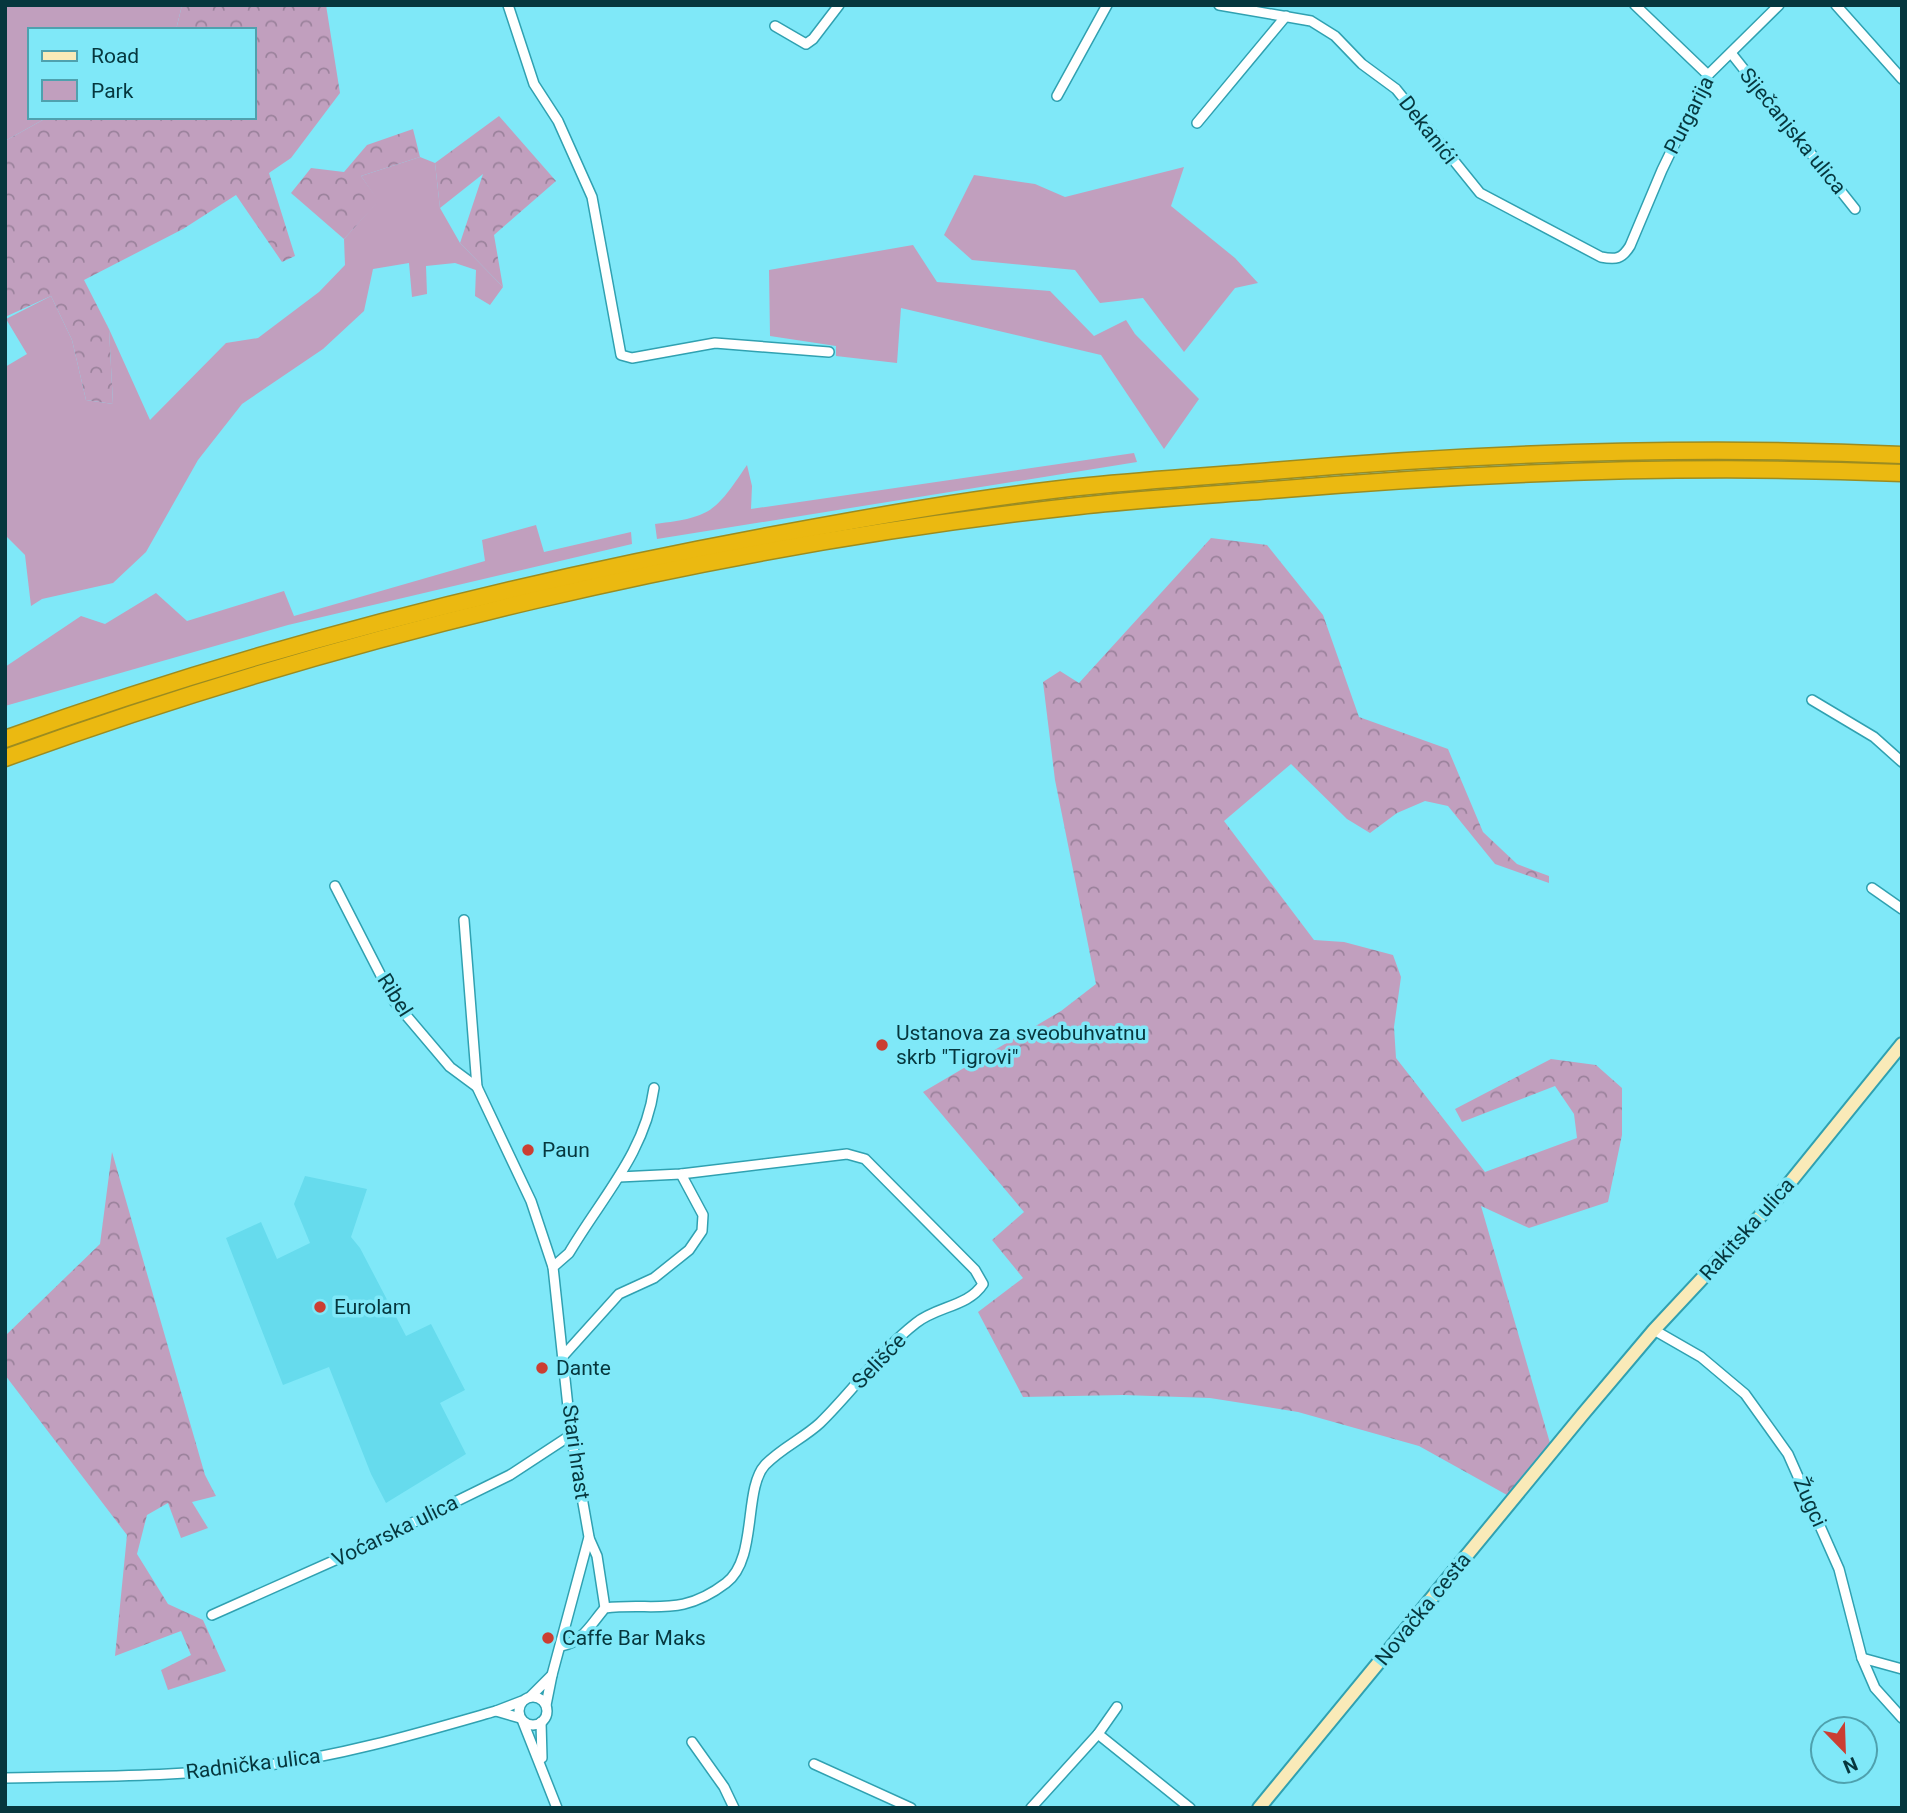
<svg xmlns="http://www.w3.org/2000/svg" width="1907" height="1813" viewBox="0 0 1907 1813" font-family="Roboto,sans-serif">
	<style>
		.built { fill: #66dbed }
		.green { fill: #c19fbe }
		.forest { fill: url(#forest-crowns) }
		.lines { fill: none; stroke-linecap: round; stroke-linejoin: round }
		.street-casing { stroke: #30a1b1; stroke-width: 12 }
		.secondary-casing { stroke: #30a1b1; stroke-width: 16 }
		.highway-casing { stroke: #9b8c21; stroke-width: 19 }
		.street { stroke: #fff; stroke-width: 9 }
		.secondary { stroke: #f9eab8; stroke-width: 12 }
		.highway { stroke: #ebb911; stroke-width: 16 }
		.poi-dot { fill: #cb3e32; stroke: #7fe8f8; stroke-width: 2.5 }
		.labels { text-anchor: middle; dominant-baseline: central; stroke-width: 7; stroke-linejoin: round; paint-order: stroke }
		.street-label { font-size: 21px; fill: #06373e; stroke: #7fe8f8 }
		.poi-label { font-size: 21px; fill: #06373e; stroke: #7fe8f8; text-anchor: start }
	</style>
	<defs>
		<pattern id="forest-crowns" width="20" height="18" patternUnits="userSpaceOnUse" patternTransform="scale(1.75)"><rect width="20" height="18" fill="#c19fbe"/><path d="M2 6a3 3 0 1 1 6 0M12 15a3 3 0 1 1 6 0" fill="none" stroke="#9b829c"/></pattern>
	</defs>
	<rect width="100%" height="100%" fill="#7fe8f8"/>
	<!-- built -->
	<polygon class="built" points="305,1176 367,1189 351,1237 360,1248 406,1336 431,1324 465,1390 440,1403 466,1454 386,1503 371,1474 329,1367 283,1385 226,1238 261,1222 277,1259 310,1243 294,1204"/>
	<!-- green -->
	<g class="green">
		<polygon points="5,5 182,5 176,30 30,30 30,117 48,117 5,141"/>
		<polygon points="420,157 435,163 440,208 460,243 503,287 490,305 475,296 476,270 455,263 426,266 427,294 412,297 409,263 373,269 364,311 323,349 242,404 198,460 146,552 113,583 42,599 31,606 25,555 5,535 5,367 27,354 6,319 51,296 72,340 86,400 113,404 109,329 150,420 226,343 258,338 319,292 345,265 344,239 378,201 361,176"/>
		<polygon points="1184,167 1171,206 1235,258 1258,283 1235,288 1184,352 1143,298 1100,303 1075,270 972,260 944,235 974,175 1035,184 1065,197"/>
		<polygon points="913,245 937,282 1050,291 1094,336 1126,320 1135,334 1199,399 1164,449 1101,355 901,308 897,363 836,356 836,346 770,336 769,270"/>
		<path d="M1134,453L1137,462L657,539L655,524C712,517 715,512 747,465L752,486L751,509Z"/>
		<polygon points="536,525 544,552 631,532 632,544 288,625 5,706 5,667 81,616 105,624 156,593 187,621 284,591 294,616 485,561 482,540"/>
	</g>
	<!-- forest -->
	<g class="forest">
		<polygon points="182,5 326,5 340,93 291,158 269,173 295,256 282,262 236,195 183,229 84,280 109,329 113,404 86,400 72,340 51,296 5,317 5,141 48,117 254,117 254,30 176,30"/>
		<polygon points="499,116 556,181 494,235 503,287 460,243 483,174 440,208 435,163"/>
		<polygon points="413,129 420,157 361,176 379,201 344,239 291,193 311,168 344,172 367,145"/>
		<polygon points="1211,538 1267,545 1323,615 1359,717 1448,749 1483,832 1517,864 1549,876 1549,883 1495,864 1448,806 1425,801 1397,813 1370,833 1347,819 1291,764 1224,821 1314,940 1344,942 1393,955 1401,977 1394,1027 1396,1058 1485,1172 1577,1138 1574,1114 1555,1086 1462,1122 1455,1109 1551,1059 1596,1065 1622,1088 1622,1135 1608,1202 1529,1228 1481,1206 1550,1443 1507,1495 1419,1446 1298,1412 1210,1398 1123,1395 1023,1397 978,1312 1023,1278 992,1240 1024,1212 923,1092 1061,1011 1096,984 1055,780 1043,682 1060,671 1079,683"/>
		<polygon points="112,1152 205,1475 216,1496 192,1502 208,1528 181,1538 168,1503 147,1515 137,1554 168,1604 203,1620 226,1671 168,1690 161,1670 191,1655 181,1631 115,1656 127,1535 5,1375 5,1336 100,1244"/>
	</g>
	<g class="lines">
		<!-- street casing -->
		<g class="street-casing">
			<g id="street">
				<polyline points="508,5 534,84 558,121 592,197 621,355 632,358 715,343 829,352"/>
				<path d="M1219,5L1311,21L1335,36L1362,64L1396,89L1480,193L1601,257C1616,260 1622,259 1630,246L1662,170L1708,75L1779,5"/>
				<polyline points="1635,5 1708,75"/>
				<polyline points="1836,5 1902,79"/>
				<polyline points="775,26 806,44 813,39 839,5"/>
				<polyline points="1731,53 1855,209"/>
				<polyline points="1057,96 1107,5"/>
				<polyline points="1197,123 1286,16"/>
				<polyline points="1812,700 1874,737 1902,762"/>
				<polyline points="335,886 394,1001 450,1067 477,1087 531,1201 553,1267"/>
				<polyline points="1872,888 1902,909"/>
				<polyline points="464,920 477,1087"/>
				<polyline points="1654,1330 1701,1357 1745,1394 1788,1454 1839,1569 1862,1658 1875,1688 1902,1718"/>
				<polyline points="564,1355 619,1294 654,1278 689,1250 702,1231 703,1215 681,1174"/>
				<polyline points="589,1538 597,1556 605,1608"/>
				<polyline points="212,1615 351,1553 510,1475 571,1435"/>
				<path d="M561,1646C583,1642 591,1624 605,1608C654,1602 680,1618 726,1583C758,1559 743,1489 765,1465C781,1448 804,1438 820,1423C853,1391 880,1351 916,1323C937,1306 968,1307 983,1284L975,1270L865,1159L847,1154L681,1174L619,1177"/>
				<polyline points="1862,1658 1902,1669"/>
				<path d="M552,1675L589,1537L571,1435L553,1267L569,1253C602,1197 645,1153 654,1088"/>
				<polyline points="531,1696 552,1675 546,1705"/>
				<circle cx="533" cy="1711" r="14"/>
				<polyline points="520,1718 496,1711 522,1701"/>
				<polyline points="523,1722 557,1808"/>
				<polyline points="541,1722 542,1758"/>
				<polyline points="1098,1734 1190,1808"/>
				<polyline points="692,1742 724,1787 734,1808"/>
				<polyline points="814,1764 911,1808"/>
				<path d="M5,1778C91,1776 177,1777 262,1766C342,1756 419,1733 496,1711"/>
				<polyline points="1031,1808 1098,1734 1117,1707"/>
			</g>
		</g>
		<!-- secondary casing -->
		<g class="secondary-casing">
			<polyline id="secondary" points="1259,1808 1583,1414 1654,1330 1779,1196 1902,1044"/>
		</g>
		<!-- highway casing -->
		<g class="highway-casing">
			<g id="highway">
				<path d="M5,739C251,650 506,585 763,537C871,517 980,497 1089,486C1150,480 1211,476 1272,471C1482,453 1692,445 1902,455"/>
				<path d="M5,758C347,634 718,545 1079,506C1143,499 1208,495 1272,490C1482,472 1692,464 1902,473"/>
			</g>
		</g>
		<!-- street -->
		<use href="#street" class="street"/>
		<!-- secondary -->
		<use href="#secondary" class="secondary"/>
		<!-- highway -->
		<use href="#highway" class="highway"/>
	</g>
	<!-- markers -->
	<g class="poi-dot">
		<circle cx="882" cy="1045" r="7"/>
		<circle cx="528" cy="1150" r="7"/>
		<circle cx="320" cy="1307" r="7"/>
		<circle cx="542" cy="1368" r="7"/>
		<circle cx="548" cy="1638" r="7"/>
	</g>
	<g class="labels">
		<!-- street labels -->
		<g class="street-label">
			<text transform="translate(1689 115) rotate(-63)">Purgarija</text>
			<text transform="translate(1428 130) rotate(52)">Dekanići</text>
			<text transform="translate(1793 131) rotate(51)">Siječanjska ulica</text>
			<text transform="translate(395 995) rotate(58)">Ribel</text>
			<text transform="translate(1747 1229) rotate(-48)">Rakitska ulica</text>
			<text transform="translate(879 1361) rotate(-46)">Selišće</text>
			<text transform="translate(576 1452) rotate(82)">Stari hrast</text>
			<text transform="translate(1810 1502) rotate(66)">Žugci</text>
			<text transform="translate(395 1531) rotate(-26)">Voćarska ulica</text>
			<text transform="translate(1423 1609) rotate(-51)">Novačka cesta</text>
			<text transform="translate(253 1764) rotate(-7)">Radnička ulica</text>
		</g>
		<!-- poi labels -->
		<g class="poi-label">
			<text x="896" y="1033">Ustanova za sveobuhvatnu<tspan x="896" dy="24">skrb "Tigrovi"</tspan></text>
			<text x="542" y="1150">Paun</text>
			<text x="334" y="1307">Eurolam</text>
			<text x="556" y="1368">Dante</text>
			<text x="562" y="1638">Caffe Bar Maks</text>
		</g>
	</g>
	<!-- border -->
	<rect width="1907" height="1813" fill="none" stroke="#06373e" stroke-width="14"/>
	<!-- legend -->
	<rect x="28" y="28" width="228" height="91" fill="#7fe8f8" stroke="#4fa1ae" stroke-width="2"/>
	<rect x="42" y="51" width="35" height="10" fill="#f9eab8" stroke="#4fa1ae" stroke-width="2"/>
	<text x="91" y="63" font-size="21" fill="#06373e">Road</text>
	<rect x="42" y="80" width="35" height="21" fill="#c19fbe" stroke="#4fa1ae" stroke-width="2"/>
	<text x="91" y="98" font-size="21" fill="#06373e">Park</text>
	<!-- north arrow -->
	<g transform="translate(1844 1750) rotate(157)"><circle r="33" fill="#7fe8f8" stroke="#4fa1ae" stroke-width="2"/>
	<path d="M0-5L12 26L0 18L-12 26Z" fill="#cb3e32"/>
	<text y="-10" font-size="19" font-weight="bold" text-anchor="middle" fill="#06373e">N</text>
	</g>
</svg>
